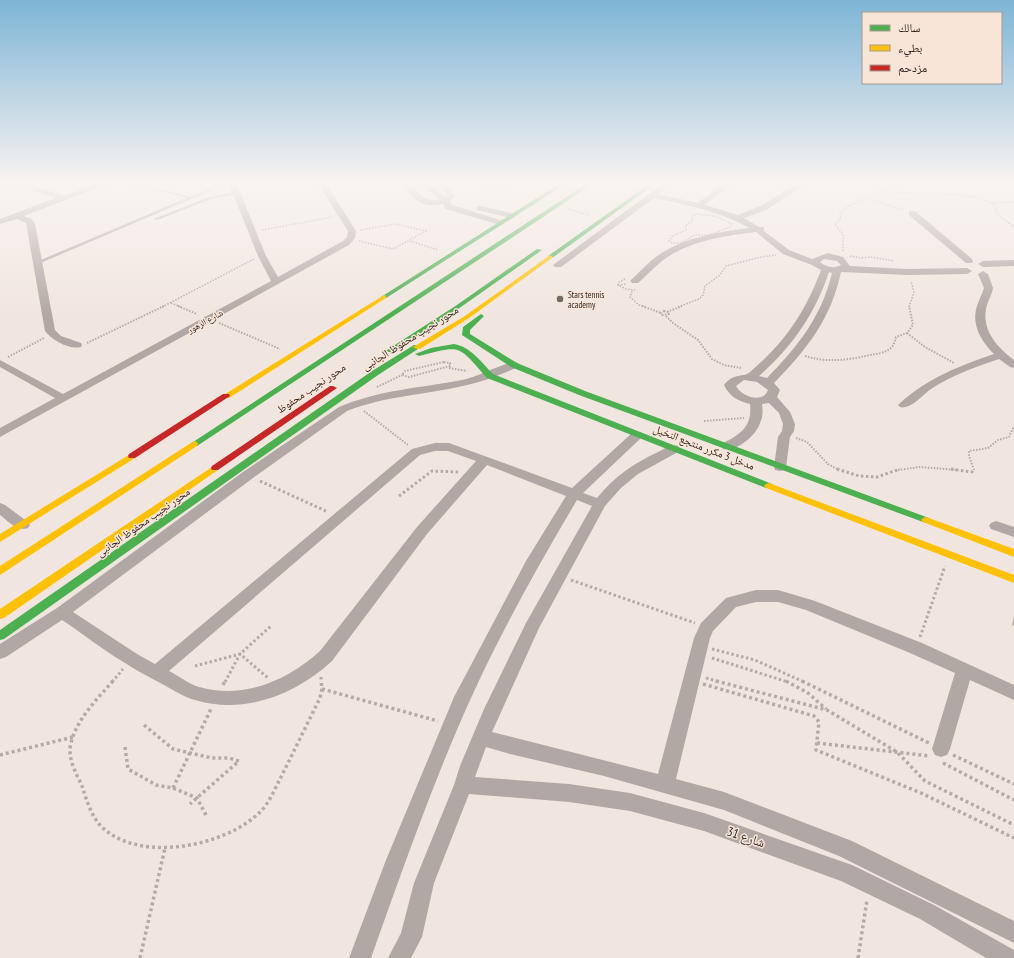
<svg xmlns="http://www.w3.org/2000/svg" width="1014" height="958" viewBox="0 0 1014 958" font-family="'PT Sans Narrow','Noto Naskh Arabic',sans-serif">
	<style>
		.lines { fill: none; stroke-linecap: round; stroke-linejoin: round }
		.path-far3 { stroke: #b4aaa8; stroke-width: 1.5; stroke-dasharray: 1.5 1.5; stroke-linecap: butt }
		.path-far2 { stroke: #b4aaa8; stroke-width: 2; stroke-dasharray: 1.5 1.5; stroke-linecap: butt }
		.path-far1 { stroke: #b4aaa8; stroke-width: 3; stroke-dasharray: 2.5 2.5; stroke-linecap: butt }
		.path { stroke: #b4aaa8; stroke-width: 3.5; stroke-dasharray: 3 3; stroke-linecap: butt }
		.lane { fill: #b1a7a4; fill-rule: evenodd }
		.street { fill: #b1a7a4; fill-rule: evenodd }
		.fast { fill: #4caf50; fill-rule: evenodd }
		.slow { fill: #ffc107; fill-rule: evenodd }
		.jam { fill: #c62828; fill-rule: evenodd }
		.wall { fill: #beb3a8 }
		.poi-dot { fill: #736a64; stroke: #f9e5d7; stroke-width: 1.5 }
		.labels { text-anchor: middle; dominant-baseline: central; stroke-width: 3; stroke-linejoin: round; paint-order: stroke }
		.far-poi-label { font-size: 9px; fill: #2f2722; stroke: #f9e5d7; text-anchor: start }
		.far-street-label { font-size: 9px; fill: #2f2722; stroke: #f9e5d7 }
		.street-label { font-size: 11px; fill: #2f2722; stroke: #f9e5d7 }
		.near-street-label { font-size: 13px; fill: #2f2722; stroke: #f9e5d7 }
	</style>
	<rect width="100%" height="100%" fill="#f1e6df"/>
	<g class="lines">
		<!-- path-far3 -->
		<g class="path-far3">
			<path d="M484,182C496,192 500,188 513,182"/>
			<polyline points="869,199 904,210"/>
			<polyline points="992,203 995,206 997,214 1014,227"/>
			<polyline points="568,209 589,215"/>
			<polygon points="697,214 715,216 732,224 730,227 710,235 695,235 681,243 673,243 669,241 672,236 686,230 685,226 692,221 693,215"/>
			<polyline points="262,230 333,217"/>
			<polyline points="359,241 393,249 426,231 395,224 360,230"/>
			<polyline points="410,241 438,250"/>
			<polyline points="843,251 843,234 835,225 841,218 840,213 847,207 877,193 883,192 950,194 978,198 992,203 1014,202"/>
			<polyline points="850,256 861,258 871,257 894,261"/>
			<polyline points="625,279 618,283 618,285 626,289 635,290"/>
			<polyline points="618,285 626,284"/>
			<polyline points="632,291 630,297 639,305 645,307"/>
			<polyline points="171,303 181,307"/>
			<polyline points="162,307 254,259"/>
			<polyline points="678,307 699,299 703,295 705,286 720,275 726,266 761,257 776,255"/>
			<polyline points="909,307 914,292 911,281"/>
		</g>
		<!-- path-far2 -->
		<g class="path-far2">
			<polyline points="178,306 197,314"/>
			<polyline points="642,306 661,313"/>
			<polygon points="664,311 668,312 669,314 662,315 661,313"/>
			<polyline points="667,312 682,306"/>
			<polyline points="666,316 673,323 698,340 712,359 724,365 741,368"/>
			<polyline points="219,323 280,349"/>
			<polyline points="907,333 925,347 954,363"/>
			<polyline points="87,343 164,306"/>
			<path d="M805,356C827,363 848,360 870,355C877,354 885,353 891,348C894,345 895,341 896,337L907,333L913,325L909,306"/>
			<polyline points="8,357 44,338"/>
			<polygon points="444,362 450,363 450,366 409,377 402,375 405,371"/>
			<polyline points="449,368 467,371"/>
			<polyline points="377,387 402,375"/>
			<polyline points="364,411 408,445"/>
			<polyline points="704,421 744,418"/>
			<polyline points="796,438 807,442 828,464 839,470"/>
			<polyline points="898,470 920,467 957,470"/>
			<polyline points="974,470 969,456 969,451 988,448 998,440 1009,437 1014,426"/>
		</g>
		<!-- path-far1 -->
		<g class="path-far1">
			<polyline points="837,469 859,476 877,477 900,469"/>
			<polyline points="951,469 972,472 973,469"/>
			<polyline points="260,481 328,512"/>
			<polyline points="399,496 432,471 458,472"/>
			<polyline points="571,580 695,623"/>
			<polyline points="920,637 945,566"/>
			<polyline points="712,649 755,660 804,682"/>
			<polyline points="712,658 788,682"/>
			<polyline points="195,666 240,654 268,678"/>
			<polyline points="321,677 321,682"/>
			<polyline points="706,678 720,682"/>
			<polyline points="112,682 123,669"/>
			<polyline points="225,682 240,654 272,625"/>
		</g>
		<!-- path -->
		<g class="path">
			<path d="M113,681C97,699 77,719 71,743C67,758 76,773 82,786C87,801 92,819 104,829C143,863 227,846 261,811C270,802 275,788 281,777C294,751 307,724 320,698L322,689L321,681"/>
			<polyline points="716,681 827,710 897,752 925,781 1014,825"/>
			<polyline points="786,681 808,693 826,709"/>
			<polyline points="802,681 929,743"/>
			<polyline points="703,684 814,716 819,722 816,750 921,793 1014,838"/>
			<polyline points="223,685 225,681"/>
			<polyline points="322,689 438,721"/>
			<polyline points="144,725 173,749 212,758 229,758 239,761 190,804"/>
			<polyline points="817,743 930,756"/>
			<polyline points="125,747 128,769 156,785 173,788 197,798 207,817"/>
			<polyline points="0,755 73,737"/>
			<polyline points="953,755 1014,784"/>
			<polyline points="943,763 1014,800"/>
			<polyline points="173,788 211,709"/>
			<polyline points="140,958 165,848"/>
			<polyline points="858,958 867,900"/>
		</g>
		<!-- lane -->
		<g class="lane">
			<path d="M126,182C133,182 143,186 147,186C152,186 155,182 161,182L151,187L190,197L226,182H231L38,264H36V262L187,198Z"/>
			<polygon points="237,192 239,193 238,194 211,199 157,220 154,219 209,197"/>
		</g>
		<!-- street -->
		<g class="street">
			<path d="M4,182H23L64,196L101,182H112L24,216L32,219L35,224L55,330L61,336L81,343L82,345L81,347C69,350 52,340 45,331L26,223L17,219L0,224V219L56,198L14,184L0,188V183Z"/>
			<polygon points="228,182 236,182 266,256 278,277 343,241 347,237 348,231 317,182 325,182 356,231 355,238 349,245 0,437 0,428 55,398 0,367 0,360 63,394 271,281 258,256"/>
			<path d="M401,182H409C418,193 424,202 440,200L419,182H428L446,197L447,196L436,182H444L455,196L450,201L452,205L503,221L504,223L500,225L446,209L443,204C421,209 413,199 401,182Z"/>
			<path d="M665,182H674L658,194L698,203L724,182H733L705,205L738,215L760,206L800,182H809L766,210L744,218L759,227H764V231L789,250L812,259L828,253L843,257L850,266L907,269L967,268L972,271L967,274L907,275L841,272C831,319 807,349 774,383L780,390L777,397L790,412L795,424L794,431L790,437L786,467L785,470L780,471L775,470L774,467L778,437L782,431L783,424L779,413L769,403L762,404C763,411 763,417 760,423C756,436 736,452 723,449L721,446C723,442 727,441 731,439C746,430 752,421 750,404C738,401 730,397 724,385C734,372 744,378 750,372C785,342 805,313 821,270L812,265L783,254L756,232C725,236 693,240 666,258C656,265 647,275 638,283H632L630,281L632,279C641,271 649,261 660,254C686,237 719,232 749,228C720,211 686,205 654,198L561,267H555L553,265ZM824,259L837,261L841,265C834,269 826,267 820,262ZM829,272L832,273C821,318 798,346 767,378L759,376C792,347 815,314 829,272ZM744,380L757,382L768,390C763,404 742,397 736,386Z"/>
			<polygon points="1004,182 1014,182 1014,185 1005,184"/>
			<polygon points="477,206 480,206 514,214 515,216 514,218 511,218 477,210"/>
			<polygon points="909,211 915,211 972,259 973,261 972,263 966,263 909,215"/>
			<polygon points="1014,260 1014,266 983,267 978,264 983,261"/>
			<path d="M983,271L988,274L993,288C992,295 987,302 986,309C982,331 998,348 1014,360V368L1010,367L999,359C976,367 952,375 931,389C922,395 911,410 900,407L898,405L900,403C928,378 959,366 994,354C981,341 971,324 977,306C979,300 982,294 984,288L978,274Z"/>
			<path d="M514,362L518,363L519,365L518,367C500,375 482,382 463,386C424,395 385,396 347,411L253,478L73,612L137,654L155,664L412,449L435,443H449L572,488L633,432H641L643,435L641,438L583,493L597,498C614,477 634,463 658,452C664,449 671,444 678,446L680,449L678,452L638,474L621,488L605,506L539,628L492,732L658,774L694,638L701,623L726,598L756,590H778L815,601L922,643L1014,685V700L970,680L950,749L947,755L941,757L935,755L932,749L955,673L910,653L806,610L778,602H756L736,607L713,631L710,638L676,779L724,792L852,841L1014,921V943L839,856L724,810L604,776L510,754L486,747L475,777L569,784L630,793L704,813L852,865L934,905L1014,950V958H986L920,919L841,881L704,831L630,811L569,802L469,794L434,883L422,937L411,958H388L401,933L414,883L454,785L460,766L484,709L526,623L592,506L577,500C539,564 502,630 471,698C433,782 402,871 371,958H349L386,860L454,697L526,561L566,496L487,465L427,534L332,661C295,695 244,715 195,700C183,697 172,689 162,684C150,677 137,671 125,663C103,650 83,634 62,620L6,657L0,659V644L57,608L243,472L339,407C379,390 420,388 462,380C480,376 496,366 514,362ZM435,451H448L476,461L417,527L320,651C288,680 244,700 199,687C189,684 179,676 169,671L420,455Z"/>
			<path d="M0,503L5,505L28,522L30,525L28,528C17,532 8,521 0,515Z"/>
			<polygon points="996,521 1014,527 1014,537 991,529 989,526 991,523"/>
		</g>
		<!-- fast -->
		<g class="fast">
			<polygon points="562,182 569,182 386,298 382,298 381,297"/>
			<polygon points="589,182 596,182 197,446 191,446 190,444"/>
			<polygon points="652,182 658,182 552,258 548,258 548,256"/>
			<polygon points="537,249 542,250 458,309 394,352 388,352 387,350 454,307"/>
			<polygon points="481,314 484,316 470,330 470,334 517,363 585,391 929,518 931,520 926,523 923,522 579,395 511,367 462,335 463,327"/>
			<path d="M454,344C471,347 481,362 493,374L772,484L774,486L772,488H766L487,378C457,344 462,345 419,356L415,354L431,348Z"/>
			<polygon points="414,345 417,345 421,347 378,375 4,639 0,640 0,630 372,371"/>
		</g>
		<!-- slow -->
		<g class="slow">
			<polygon points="550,255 553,257 552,258 469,318 420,349 417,349 413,347 465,316"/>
			<polygon points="384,295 386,296 386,298 229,398 223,398 222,396"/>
			<polygon points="194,441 197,442 198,444 197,446 0,575 0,566"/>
			<polygon points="132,453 135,454 136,456 135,458 0,542 0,534"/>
			<polygon points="215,465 219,468 218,470 4,618 0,619 0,609"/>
			<polygon points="769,483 1014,575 1014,583 766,488 764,486 766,484"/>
			<polygon points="926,517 1014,549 1014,557 923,522 921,520 923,518"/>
		</g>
		<!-- jam -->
		<g class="jam">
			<polygon points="330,386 333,386 337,388 218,470 212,470 211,468 212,466"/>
			<polygon points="223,394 229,394 230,396 135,458 129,458 128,456 129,454"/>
		</g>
	</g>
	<!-- wall -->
	<polygon class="wall" points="1014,616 1014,626 1012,625"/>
	<!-- sky -->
	<linearGradient id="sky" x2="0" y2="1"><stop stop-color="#7eb5d6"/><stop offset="0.58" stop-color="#f9f4f1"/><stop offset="1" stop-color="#f9f4f1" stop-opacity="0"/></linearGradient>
	<rect width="1014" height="316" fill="url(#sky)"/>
	<!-- markers -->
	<circle class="poi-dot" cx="560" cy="299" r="4"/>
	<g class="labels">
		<!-- far-poi labels -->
		<g class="far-poi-label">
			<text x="568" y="294">Stars tennis<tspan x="568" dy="10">academy</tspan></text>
		</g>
		<!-- far-street labels -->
		<g class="far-street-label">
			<text transform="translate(205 321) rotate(-29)">شارع الزهور</text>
		</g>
		<!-- street labels -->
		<g class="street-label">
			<text transform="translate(410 338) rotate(-32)">محور نجيب محفوظ الجانبى</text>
			<text transform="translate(311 388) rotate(-34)">محور نجيب محفوظ</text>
			<text transform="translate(704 447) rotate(21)">مدخل 3 مكرر منتجع النخيل</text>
			<text transform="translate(143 522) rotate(-35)">محور نجيب محفوظ الجانبى</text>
		</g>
		<!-- near-street labels -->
		<g class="near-street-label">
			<text transform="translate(746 837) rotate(19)">شارع 31</text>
		</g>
	</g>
	<!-- legend -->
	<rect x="862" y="12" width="140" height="72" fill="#f9e5d7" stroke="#a8998f"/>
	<rect x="870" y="25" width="20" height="6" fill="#4caf50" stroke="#a8998f"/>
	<text x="898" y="32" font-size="12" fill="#2f2722">سالك</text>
	<rect x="870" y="45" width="20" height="6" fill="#ffc107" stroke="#a8998f"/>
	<text x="898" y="52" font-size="12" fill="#2f2722">بطيء</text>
	<rect x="870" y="65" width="20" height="6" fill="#c62828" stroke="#a8998f"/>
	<text x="898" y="72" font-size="12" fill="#2f2722">مزدحم</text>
</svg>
